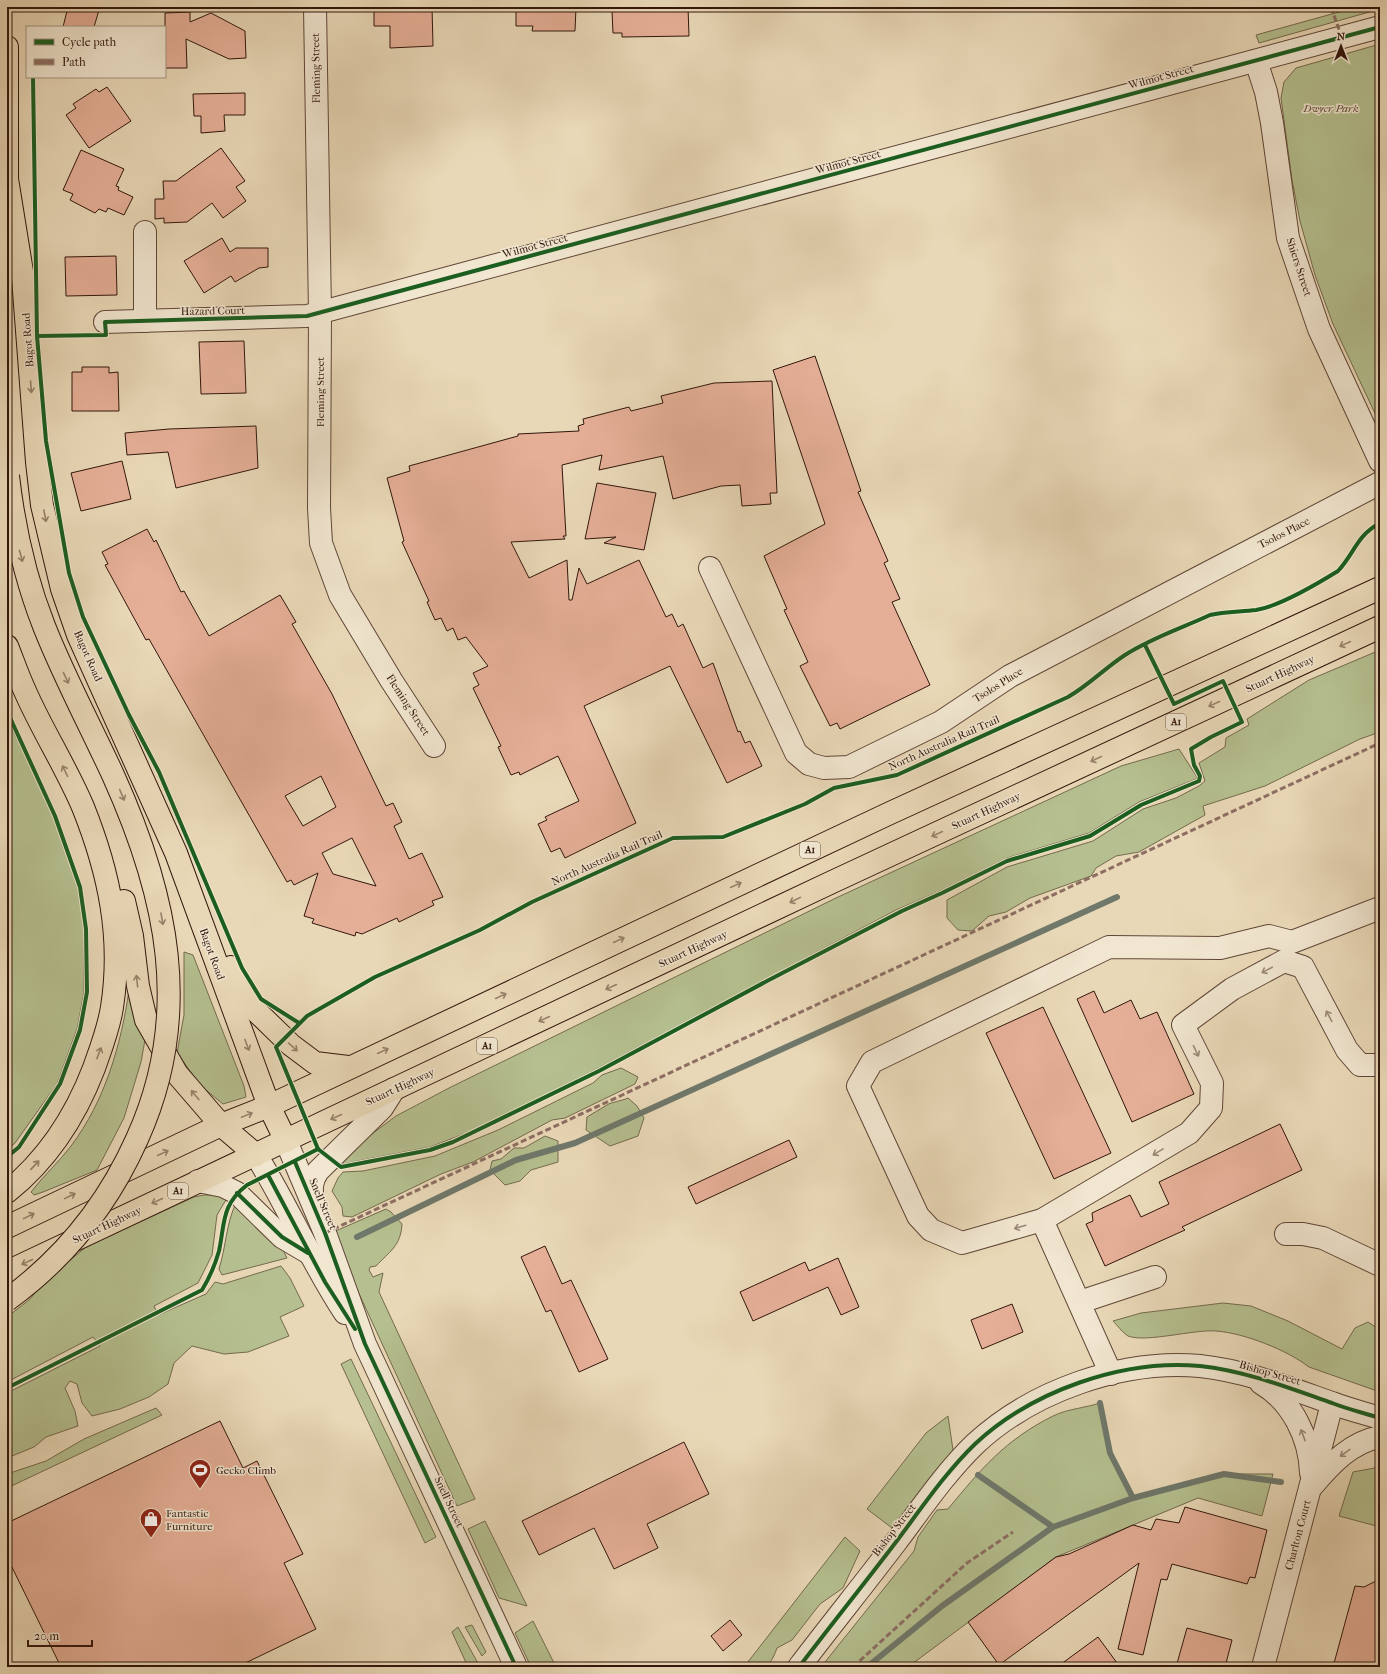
<svg xmlns="http://www.w3.org/2000/svg" width="1387" height="1674" viewBox="0 0 1387 1674" font-family="'IM FELL French Canon',serif">
	<style>
		.green { fill: #b5bf8f; stroke: #746a4e }
		.lines { fill: none; stroke-linecap: round; stroke-linejoin: round }
		.stream { stroke: #6f786b; stroke-width: 6 }
		.building { fill: #e5af97; stroke: #32160c; fill-rule: evenodd }
		.minor-casing { stroke: #604637; stroke-width: 24 }
		.major-casing { stroke: #32160c; stroke-width: 24 }
		.highway-casing { stroke: #32160c; stroke-width: 24 }
		.minor { stroke: #f1e6d0; stroke-width: 22 }
		.major { stroke: #e9d8b7; stroke-width: 22 }
		.highway { stroke: #e9d8b7; stroke-width: 22 }
		.major-bridge-casing { stroke: #32160c; stroke-width: 24; stroke-linecap: butt }
		.major-bridge { stroke: #e9d8b7; stroke-width: 22 }
		.quiet { stroke: #8d6e63; stroke-width: 3; stroke-dasharray: 6 3; stroke-linecap: butt }
		.cycleway-casing { stroke: #f1e6d0; stroke-width: 6 }
		.cycleway { stroke: #1b5e20; stroke-width: 4 }
		.oneway { stroke: #97816a }
		.oneway2 { stroke: #9b8878 }
		.labels { text-anchor: middle; dominant-baseline: central; stroke-width: 3; stroke-linejoin: round; paint-order: stroke }
		.shield { fill: #f1e6d0; stroke: #6b5447; stroke-width: 1 }
		.shield-label { font-size: 10px; font-weight: bold; fill: #32160c }
		.street-label { font-size: 11px; fill: #32160c; stroke: #f1e6d0 }
		.park-label { font-size: 11px; font-style: italic; fill: #594933; stroke: #f1e6d0 }
		.poi-label { font-size: 11px; fill: #32160c; stroke: #f1e6d0; text-anchor: start }
	</style>
	<rect width="100%" height="100%" fill="#e9d8b7"/>
	<filter id="stains"><feTurbulence type="fractalNoise" baseFrequency=".005" numOctaves="4"/><feColorMatrix values="0 0 0 0 .2 0 0 0 0 .09 0 0 0 0 .02 0 0 0 .5 -.17"/></filter>
	<radialGradient id="worn" r=".72"><stop offset=".6" stop-color="#630" stop-opacity="0"/><stop offset="1" stop-color="#630" stop-opacity=".3"/></radialGradient>
	<!-- green -->
	<g class="green">
		<polygon points="1357,7 1380,7 1380,9 1259,43 1256,35"/>
		<polygon points="1380,44 1380,424 1333,324 1315,275 1300,221 1292,180 1281,98 1284,82 1296,68"/>
		<polygon points="1380,650 1380,732 1360,739 1265,786 1203,806 1205,815 1139,852 1116,856 1096,868 1091,876 1030,898 1006,912 989,916 972,931 958,930 947,918 947,900 1007,867 1093,841 1143,809 1176,798 1199,786 1205,781 1199,763 1225,747 1226,738 1249,725 1247,719 1309,680"/>
		<polygon points="7,719 49,804 78,885 84,928 84,992 77,1029 57,1084 15,1143 7,1150"/>
		<polygon points="1179,749 1197,777 1196,779 1139,802 1089,833 1007,858 940,891 896,910 593,1071 474,1130 430,1147 342,1164 341,1157 396,1116 451,1087 836,898 1121,766"/>
		<polygon points="184,952 193,955 244,1086 246,1097 223,1104 201,1086 177,1053 184,1015"/>
		<path d="M129,990L145,1040L141,1062L124,1118L97,1170L43,1192L34,1195L31,1192C44,1175 59,1162 71,1146C105,1101 121,1045 129,990Z"/>
		<polygon points="621,1068 638,1077 635,1084 565,1118 552,1120 473,1162 441,1174 352,1217 343,1216 342,1207 332,1191 338,1178 343,1172 363,1171 435,1156 498,1130 593,1083 602,1075"/>
		<path d="M628,1098L637,1106L644,1118L638,1136L610,1146L586,1130L587,1117C594,1113 600,1109 607,1105C611,1102 622,1101 628,1098Z"/>
		<polygon points="545,1136 558,1141 558,1162 531,1170 520,1181 505,1185 490,1170 492,1161 501,1159 514,1148 524,1148"/>
		<polygon points="204,1195 219,1195 227,1198 217,1215 212,1255 198,1283 154,1306 158,1315 206,1294 215,1282 223,1284 281,1266 290,1278 304,1306 280,1317 289,1336 248,1352 224,1354 192,1346 174,1363 168,1384 149,1397 120,1409 92,1416 82,1403 77,1384 70,1381 65,1388 75,1411 78,1426 46,1437 34,1447 7,1458 7,1393 100,1346 93,1337 7,1382 7,1317 29,1300 47,1279 86,1247 194,1197"/>
		<path d="M236,1203L282,1248L287,1258L222,1275L219,1269C226,1247 226,1224 236,1203Z"/>
		<path d="M386,1209L391,1212L402,1224C401,1246 389,1252 376,1266L370,1267L369,1270L373,1277L383,1273L379,1292L475,1499L457,1506L331,1233Z"/>
		<path d="M1223,1303L1251,1306L1288,1321L1342,1349L1355,1328L1368,1322L1380,1330V1392L1309,1367C1287,1350 1244,1333 1216,1331C1195,1329 1146,1343 1128,1336C1123,1333 1117,1325 1113,1321L1141,1313Z"/>
		<polygon points="351,1359 436,1537 425,1543 341,1364"/>
		<path d="M1100,1403L1110,1453L1133,1497L1224,1474H1273L1262,1516L1198,1498L1056,1557L908,1667H821L914,1551L918,1537L937,1510L948,1509C981,1469 1005,1440 1053,1416C1067,1409 1085,1408 1100,1403Z"/>
		<polygon points="156,1408 162,1415 7,1488 7,1474 46,1461 84,1439"/>
		<polygon points="948,1416 953,1450 892,1528 867,1509 926,1433"/>
		<polygon points="1380,1467 1380,1527 1339,1516 1353,1472"/>
		<polygon points="485,1521 527,1606 499,1598 468,1529"/>
		<path d="M845,1537L860,1551L843,1588L820,1604L792,1640L777,1648C769,1670 765,1667 744,1667Z"/>
		<polygon points="533,1621 556,1667 531,1667 515,1633"/>
		<polygon points="472,1625 486,1652 482,1656 465,1627"/>
		<polygon points="458,1627 480,1667 468,1667 452,1632"/>
	</g>
	<g class="lines">
		<!-- stream -->
		<g class="stream">
			<polyline points="357,1237 516,1160 575,1143 1117,897"/>
			<polyline points="1100,1403 1110,1453 1133,1498"/>
			<polyline points="978,1475 1053,1527"/>
			<polyline points="867,1667 942,1606 1053,1527 1133,1498 1224,1474 1281,1482"/>
		</g>
	</g>
	<!-- building -->
	<g class="building">
		<polygon points="68,7 89,7 99,10 94,27 63,27"/>
		<polygon points="374,7 432,7 433,46 390,48 390,26 374,26"/>
		<polygon points="516,7 576,7 575,31 532,31 533,26 516,26"/>
		<polygon points="629,7 688,7 689,36 622,37 622,33 613,33 612,11 629,11"/>
		<polygon points="190,12 190,22 211,13 245,31 246,58 229,59 186,39 187,68 165,68 165,13"/>
		<polygon points="107,87 131,121 89,148 66,115 76,108 73,104 96,89 99,92"/>
		<polygon points="245,93 245,115 224,115 225,131 201,133 201,116 194,116 193,94"/>
		<polygon points="221,148 245,181 236,187 246,201 223,218 212,203 187,222 164,223 164,218 155,219 155,199 164,199 163,181 176,181"/>
		<polygon points="81,150 124,169 116,186 119,187 118,190 133,197 124,215 108,208 106,212 99,209 95,213 70,200 73,194 63,190"/>
		<polygon points="222,238 230,252 236,248 268,248 268,267 259,268 235,282 231,276 204,293 184,261"/>
		<polygon points="116,256 117,295 66,296 65,257"/>
		<polygon points="244,341 246,393 201,394 199,342"/>
		<polygon points="815,356 861,491 858,492 888,561 884,563 900,599 892,602 930,685 840,729 837,723 830,726 800,666 808,662 784,610 787,609 764,556 825,524 773,370"/>
		<polygon points="82,367 109,367 109,373 118,372 119,411 72,411 72,372 82,372"/>
		<polygon points="772,381 777,493 770,493 771,504 742,506 740,485 721,486 673,499 663,456 599,470 602,455 562,465 566,536 563,536 565,539 511,542 529,578 567,560 569,600 572,600 579,568 587,584 639,560 666,617 672,614 678,627 683,624 703,668 713,663 738,732 740,731 745,743 750,741 762,766 727,783 670,666 584,706 636,823 565,858 560,848 551,852 538,824 547,820 545,817 579,801 558,756 520,775 519,772 511,775 498,747 501,746 473,688 479,685 473,673 488,666 466,637 458,640 453,628 447,631 441,618 435,620 427,602 429,601 402,542 404,541 387,478 410,471 409,466 518,436 518,434 579,431 578,426 584,424 583,419 629,407 631,411 663,403 661,396 714,383"/>
		<polygon points="256,426 258,468 176,488 168,452 127,455 125,433 169,429"/>
		<polygon points="122,461 131,499 81,511 71,473"/>
		<polygon points="597,483 656,493 644,550 604,543 616,537 585,539"/>
		<path d="M147,529L154,542L156,540L181,592L184,591L209,636L280,595L296,622L292,624L332,694L386,806L393,803L402,822L394,826L409,859L422,853L443,897L432,901L434,905L399,922L397,918L362,934L356,932L355,936L312,923L314,919L304,916L318,873L294,885L291,880L287,882L149,639L146,640L105,565L108,564L102,552ZM321,776L336,807L303,826L285,796ZM352,838L376,886L333,874L322,853Z"/>
		<polygon points="1094,991 1104,1013 1131,1000 1140,1019 1157,1012 1194,1094 1132,1122 1077,999"/>
		<polygon points="1043,1007 1111,1153 1054,1179 986,1033"/>
		<polygon points="1280,1124 1302,1170 1182,1227 1185,1230 1105,1266 1086,1224 1093,1221 1092,1213 1130,1195 1141,1217 1169,1204 1159,1182"/>
		<polygon points="789,1140 797,1157 696,1204 688,1187"/>
		<polygon points="545,1246 562,1284 571,1280 608,1359 579,1372 551,1310 546,1312 521,1257"/>
		<polygon points="838,1258 859,1307 841,1315 828,1287 753,1321 740,1292 805,1262 809,1271"/>
		<polygon points="1012,1304 1023,1332 982,1349 971,1320"/>
		<polygon points="220,1421 243,1468 257,1461 303,1554 284,1563 316,1629 237,1667 61,1667 7,1557 7,1523"/>
		<polygon points="684,1442 709,1494 647,1524 658,1548 614,1569 594,1528 539,1555 522,1521"/>
		<polygon points="1185,1507 1267,1530 1255,1578 1250,1577 1247,1584 1172,1564 1167,1580 1161,1579 1143,1655 1118,1649 1139,1563 999,1665 968,1622 1056,1557 1069,1554 1133,1525 1151,1530 1156,1519 1179,1523"/>
		<polygon points="1380,1579 1380,1667 1333,1667 1355,1586 1364,1587"/>
		<polygon points="730,1620 742,1635 723,1651 711,1636"/>
		<polygon points="1187,1628 1232,1640 1225,1667 1176,1667"/>
		<polygon points="1098,1637 1120,1667 1057,1667"/>
	</g>
	<g class="lines">
		<!-- minor casing -->
		<g class="minor-casing">
			<g id="minor">
				<polyline points="315,7 320,313 319,508 321,543 340,595 391,680 434,746"/>
				<polyline points="1256,61 1266,92 1272,123 1288,238 1319,329 1380,461"/>
				<polyline points="145,232 145,321"/>
				<polyline points="105,322 307,316 1380,27"/>
				<polyline points="710,568 796,753 809,764 824,768 849,767 941,722 1010,676 1380,483"/>
				<polyline points="1380,908 1292,942 1269,936 1220,948 1109,947 872,1062 858,1086 918,1216 931,1230 962,1243 1042,1220 1189,1133 1211,1108 1212,1083 1183,1025 1232,989 1284,961 1303,967 1347,1050 1360,1065 1380,1065"/>
				<polyline points="286,1141 325,1233 365,1344 516,1667"/>
				<path d="M256,1155C288,1206 311,1262 345,1313"/>
				<polyline points="198,1181 223,1186 237,1193 282,1237 309,1253"/>
				<path d="M313,1201C311,1189 311,1181 318,1171L382,1108L394,1089"/>
				<polyline points="1042,1220 1111,1374"/>
				<polyline points="1286,1234 1303,1234 1323,1238 1380,1265"/>
				<polyline points="1080,1302 1155,1277"/>
				<path d="M1261,1383C1292,1401 1310,1438 1311,1473"/>
				<path d="M1313,1485C1331,1464 1351,1442 1380,1437"/>
				<path d="M799,1667C831,1625 864,1584 896,1542C921,1509 945,1473 975,1444C1032,1391 1122,1359 1200,1366C1246,1371 1289,1388 1332,1403C1347,1409 1364,1413 1380,1418"/>
				<polyline points="1263,1667 1332,1404"/>
			</g>
		</g>
		<!-- major casing -->
		<g class="major-casing">
			<g id="major">
				<polyline points="7,47 7,187"/>
				<polyline points="7,179 23,278 37,462 42,505 62,589 78,635 176,853 269,1106"/>
				<path d="M7,646C13,661 18,676 25,691C42,730 66,767 83,807C109,872 123,937 112,1007C109,1028 101,1048 94,1068C76,1115 47,1160 7,1192"/>
				<polyline points="124,901 132,936 138,986 146,1020 177,1074 221,1125"/>
				<polyline points="231,967 238,983 255,1010 291,1045 315,1063 348,1067"/>
			</g>
		</g>
		<!-- highway casing -->
		<g class="highway-casing">
			<g id="highway">
				<polyline points="269,1106 286,1141"/>
				<polyline points="221,1125 256,1155"/>
				<polyline points="7,1227 221,1125 269,1106 888,814 1380,588"/>
				<polyline points="7,1272 830,883 1380,627"/>
			</g>
		</g>
		<!-- minor -->
		<use href="#minor" class="minor"/>
		<!-- major -->
		<use href="#major" class="major"/>
		<!-- highway -->
		<use href="#highway" class="highway"/>
		<!-- major-bridge casing -->
		<g class="major-bridge-casing">
			<path id="major-bridge" d="M7,1300C65,1258 108,1204 137,1139C194,1014 167,894 113,775C90,725 64,677 44,626C25,578 14,528 8,476"/>
		</g>
		<!-- major-bridge -->
		<use href="#major-bridge" class="major-bridge"/>
		<!-- quiet -->
		<g class="quiet">
			<polyline points="1331,7 1342,38"/>
			<polyline points="325,1233 1380,743"/>
			<polyline points="853,1667 967,1563 1013,1532"/>
		</g>
		<!-- cycleway casing -->
		<g class="cycleway-casing">
			<g id="cycleway">
				<polyline points="33,77 37,336 46,441 69,573 83,617 129,715 159,772 242,968 261,999 299,1023"/>
				<polyline points="37,336 106,335 105,322 307,316 1380,27"/>
				<path d="M1145,645L1174,704L1223,681L1242,722L1211,737L1191,749L1194,765L1200,776L1199,781L1141,805L1090,836L1007,861L942,893L902,911L767,981L599,1071L453,1142L430,1150L341,1167L318,1149L276,1047L307,1016L375,977L480,930L532,902L673,838L723,837L805,804L834,788L897,775L1068,697C1089,685 1105,668 1125,655C1151,638 1182,628 1210,615C1225,611 1241,612 1256,610C1280,606 1317,584 1338,571C1354,554 1357,535 1380,523"/>
				<polyline points="7,711 55,816 80,887 86,929 87,992 80,1030 60,1084 19,1147 7,1157"/>
				<polyline points="295,1162 325,1233 365,1344 516,1667"/>
				<polyline points="268,1175 325,1282 355,1329"/>
				<polyline points="237,1193 282,1237 308,1253"/>
				<path d="M7,1388L202,1290C210,1277 215,1265 219,1251C225,1223 221,1205 247,1185L318,1149"/>
				<path d="M799,1667C831,1625 864,1584 896,1542C921,1509 945,1473 975,1444C1032,1391 1122,1359 1200,1366C1246,1371 1289,1388 1332,1403C1347,1409 1364,1413 1380,1418"/>
			</g>
		</g>
		<!-- cycleway -->
		<use href="#cycleway" class="cycleway"/>
	</g>
	<!-- one-way arrows -->
	<defs><path id="oneway-shaft" d="M-6 0H5M1.5-3L5.5 0L1.5 3" fill="none" stroke-width="1.6" stroke-linecap="round" stroke-linejoin="round"/></defs>
	<g class="oneway">
		<use href="#oneway-shaft" transform="translate(31 387) rotate(86)"/>
		<use href="#oneway-shaft" transform="translate(45 516) rotate(79)"/>
		<use href="#oneway-shaft" transform="translate(21 556) rotate(75)"/>
		<use href="#oneway-shaft" transform="translate(1345 644) rotate(155)"/>
		<use href="#oneway-shaft" transform="translate(66 678) rotate(65)"/>
		<use href="#oneway-shaft" transform="translate(1214 704) rotate(155)"/>
		<use href="#oneway-shaft" transform="translate(1096 759) rotate(155)"/>
		<use href="#oneway-shaft" transform="translate(65 771) rotate(-116)"/>
		<use href="#oneway-shaft" transform="translate(122 795) rotate(67)"/>
		<use href="#oneway-shaft" transform="translate(937 834) rotate(155)"/>
		<use href="#oneway-shaft" transform="translate(736 885) rotate(-25)"/>
		<use href="#oneway-shaft" transform="translate(795 900) rotate(154)"/>
		<use href="#oneway-shaft" transform="translate(162 919) rotate(80)"/>
		<use href="#oneway-shaft" transform="translate(619 940) rotate(-25)"/>
		<use href="#oneway-shaft" transform="translate(137 981) rotate(-96)"/>
		<use href="#oneway-shaft" transform="translate(611 987) rotate(155)"/>
		<use href="#oneway-shaft" transform="translate(501 996) rotate(-25)"/>
		<use href="#oneway-shaft" transform="translate(544 1019) rotate(155)"/>
		<use href="#oneway-shaft" transform="translate(247 1045) rotate(69)"/>
		<use href="#oneway-shaft" transform="translate(293 1047) rotate(42)"/>
		<use href="#oneway-shaft" transform="translate(383 1051) rotate(-25)"/>
		<use href="#oneway-shaft" transform="translate(99 1053) rotate(-70)"/>
		<use href="#oneway-shaft" transform="translate(195 1095) rotate(-130)"/>
		<use href="#oneway-shaft" transform="translate(247 1115) rotate(-22)"/>
		<use href="#oneway-shaft" transform="translate(336 1117) rotate(155)"/>
		<use href="#oneway-shaft" transform="translate(163 1153) rotate(-25)"/>
		<use href="#oneway-shaft" transform="translate(35 1165) rotate(-47)"/>
		<use href="#oneway-shaft" transform="translate(70 1196) rotate(-26)"/>
		<use href="#oneway-shaft" transform="translate(157 1201) rotate(155)"/>
		<use href="#oneway-shaft" transform="translate(29 1216) rotate(-26)"/>
		<use href="#oneway-shaft" transform="translate(27 1262) rotate(155)"/>
	</g>
	<g class="oneway2">
		<use href="#oneway-shaft" transform="translate(1267 970) rotate(152)"/>
		<use href="#oneway-shaft" transform="translate(1329 1016) rotate(-118)"/>
		<use href="#oneway-shaft" transform="translate(1196 1051) rotate(64)"/>
		<use href="#oneway-shaft" transform="translate(1158 1152) rotate(149)"/>
		<use href="#oneway-shaft" transform="translate(1020 1227) rotate(164)"/>
		<use href="#oneway-shaft" transform="translate(1303 1435) rotate(-110)"/>
		<use href="#oneway-shaft" transform="translate(1345 1453) rotate(144)"/>
	</g>
	<!-- icons -->
	<defs>
		<g id="stadium-pin" transform="scale(1.15)"><path d="M0 17L-7.5 6A9.5 9.5 0 1 1 7.5 6Z" fill="#8f2418" stroke="#f1e6d0"/><path d="M0-5a6.5 5 0 1 0 0 10a6.5 5 0 1 0 0-10ZM-3.5-1.8h7v3.6h-7Z" fill="#fff"/></g>
		<g id="shop-pin" transform="scale(1.15)"><path d="M0 17L-7.5 6A9.5 9.5 0 1 1 7.5 6Z" fill="#8f2418" stroke="#f1e6d0"/><path d="M-5-2.5h2.3a2.7 3.5 0 0 1 5.4 0H5L5.5 6h-11ZM-1.5-2.5h3a1.5 2.3 0 0 0-3 0Z" fill="#fff"/></g>
	</defs>
	<g fill-rule="evenodd">
		<use href="#stadium-pin" x="200" y="1470"/>
		<use href="#shop-pin" x="151" y="1519"/>
	</g>
	<g class="labels">
		<!-- shield labels -->
		<g class="shield">
			<rect x="1166" y="714" width="20" height="16" rx="3"/>
			<rect x="800" y="842" width="20" height="16" rx="3"/>
			<rect x="477" y="1038" width="20" height="16" rx="3"/>
			<rect x="168" y="1183" width="20" height="16" rx="3"/>
		</g>
		<g class="shield-label">
			<text x="1176" y="722">A1</text>
			<text x="810" y="850">A1</text>
			<text x="487" y="1046">A1</text>
			<text x="178" y="1191">A1</text>
		</g>
		<!-- street labels -->
		<g class="street-label">
			<text transform="translate(316 68) rotate(-91)">Fleming Street</text>
			<text transform="translate(1161 77) rotate(-15)">Wilmot Street</text>
			<text transform="translate(848 162) rotate(-15)">Wilmot Street</text>
			<text transform="translate(535 246) rotate(-15)">Wilmot Street</text>
			<text transform="translate(1299 267) rotate(72)">Shiers Street</text>
			<text transform="translate(213 311) rotate(-1)">Hazard Court</text>
			<text transform="translate(28 340) rotate(-94)">Bagot Road</text>
			<text transform="translate(320 392) rotate(-90)">Fleming Street</text>
			<text transform="translate(1284 533) rotate(-27)">Tsolos Place</text>
			<text transform="translate(88 656) rotate(66)">Bagot Road</text>
			<text transform="translate(1280 674) rotate(-25)">Stuart Highway</text>
			<text transform="translate(998 685) rotate(-32)">Tsolos Place</text>
			<text transform="translate(408 705) rotate(57)">Fleming Street</text>
			<text transform="translate(944 743) rotate(-24)">North Australia Rail Trail</text>
			<text transform="translate(986 811) rotate(-25)">Stuart Highway</text>
			<text transform="translate(607 858) rotate(-24)">North Australia Rail Trail</text>
			<text transform="translate(693 949) rotate(-25)">Stuart Highway</text>
			<text transform="translate(212 954) rotate(70)">Bagot Road</text>
			<text transform="translate(400 1087) rotate(-25)">Stuart Highway</text>
			<text transform="translate(323 1204) rotate(67)">Snell Street</text>
			<text transform="translate(107 1225) rotate(-25)">Stuart Highway</text>
			<text transform="translate(1270 1373) rotate(16)">Bishop Street</text>
			<text transform="translate(449 1502) rotate(65)">Snell Street</text>
			<text transform="translate(894 1530) rotate(-52)">Bishop Street</text>
			<text transform="translate(1298 1535) rotate(-75)">Charlton Court</text>
		</g>
		<!-- park labels -->
		<g class="park-label">
			<text x="1331" y="108">Dwyer Park</text>
		</g>
		<!-- poi labels -->
		<g class="poi-label">
			<text x="216" y="1470">Gecko Climb</text>
			<text x="166" y="1513">Fantastic<tspan x="166" dy="13">Furniture</tspan></text>
		</g>
	</g>
	<!-- margin -->
	<rect width="1387" height="1674" fill="none" stroke="#e9d8b7" stroke-width="24"/>
	<rect x="8" y="8" width="1371" height="1658" fill="none" stroke="#32160c" stroke-width="2"/>
	<rect x="12" y="12" width="1363" height="1650" fill="none" stroke="#32160c"/>
	<!-- legend -->
	<rect x="26" y="26" width="140" height="52" fill="#f1e6d0" stroke="#a59382"/>
	<rect x="34" y="39" width="20" height="6" fill="#1b5e20" stroke="#a59382"/>
	<text x="62" y="46" font-size="12" fill="#32160c">Cycle path</text>
	<rect x="34" y="59" width="20" height="6" fill="#8d6e63" stroke="#a59382"/>
	<text x="62" y="66" font-size="12" fill="#32160c">Path</text>
	<!-- north arrow -->
	<g transform="translate(1341 46)" stroke="#f1e6d0" stroke-width="3" paint-order="stroke">
	<path d="M0-3L7 15L0 10L-7 15Z" fill="#32160c"/>
	<text y="-6" font-size="11" font-weight="bold" text-anchor="middle" fill="#32160c">N</text>
	</g>
	<!-- scale -->
	<path d="M28 1640v6h64v-6" fill="none" stroke="#32160c" stroke-width="2"/>
	<text x="34" y="1640" font-size="12" fill="#32160c" stroke="#f1e6d0" stroke-width="3" paint-order="stroke">20 m</text>
	<rect width="100%" height="100%" filter="url(#stains)"/>
	<rect width="100%" height="100%" fill="url(#worn)"/>
</svg>
